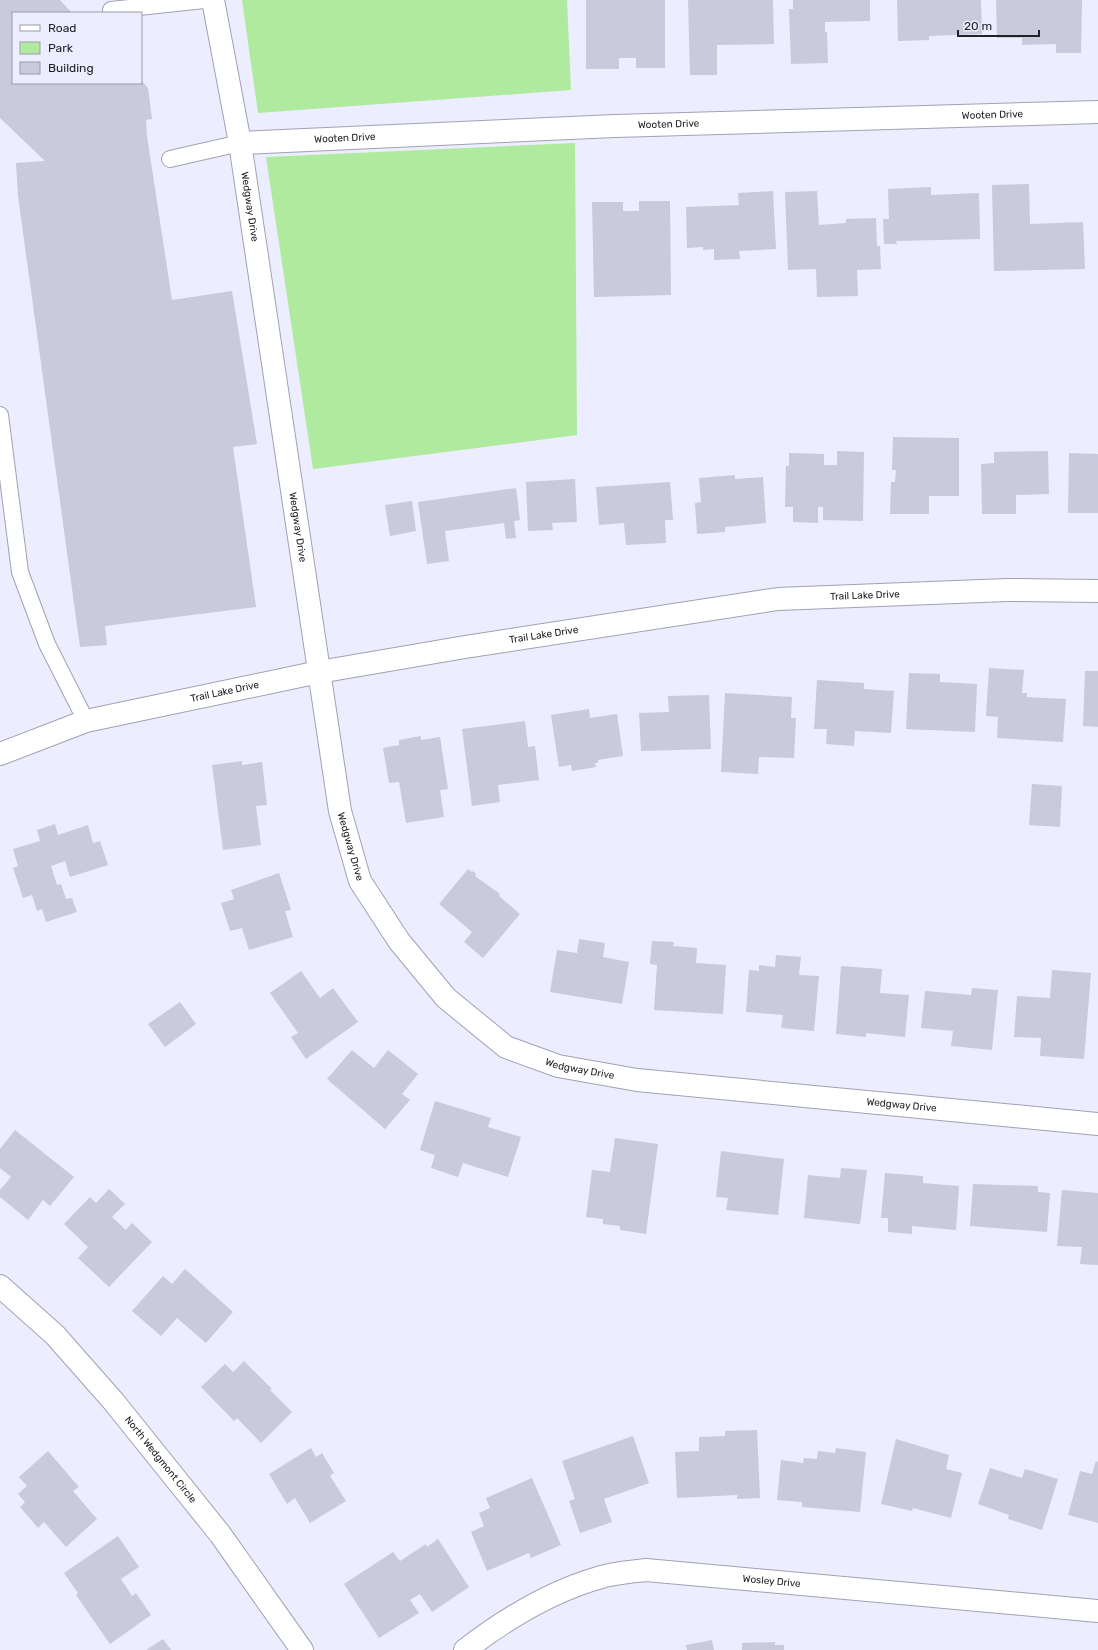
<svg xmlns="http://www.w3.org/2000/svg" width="1098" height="1650" viewBox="0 0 1098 1650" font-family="Rubik,sans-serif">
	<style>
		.green { fill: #b0ea9f }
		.building { fill: #c9cadb }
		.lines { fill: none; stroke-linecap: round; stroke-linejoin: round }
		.service-casing { stroke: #a0a2b2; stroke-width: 18 }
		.minor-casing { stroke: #a0a2b2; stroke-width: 24 }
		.tertiary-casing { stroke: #a0a2b2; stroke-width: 24 }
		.service { stroke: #fff; stroke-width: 16 }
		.minor { stroke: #fff; stroke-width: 22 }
		.tertiary { stroke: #fff; stroke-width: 22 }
		.labels { text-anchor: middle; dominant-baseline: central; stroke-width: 3.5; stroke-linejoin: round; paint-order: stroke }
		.street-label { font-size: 10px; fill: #212127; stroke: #ecedfe }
	</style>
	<rect width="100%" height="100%" fill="#ecedfe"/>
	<!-- green -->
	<g class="green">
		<polygon points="242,0 567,0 571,90 258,113"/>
		<polygon points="575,143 577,435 313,469 266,157"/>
	</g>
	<!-- building -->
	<g class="building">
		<polygon points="0,0 60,0 72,13 13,13 13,83 141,83 141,80 148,88 152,119 146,120 147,136 172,300 232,291 257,444 233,447 256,607 105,626 107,645 80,647 18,196 16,163 45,161 0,118"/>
		<polygon points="586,0 665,0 665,68 636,68 636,58 619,58 619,69 586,69"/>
		<polygon points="688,0 773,0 774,44 717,45 717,75 690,75"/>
		<polygon points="793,0 870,0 870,21 825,22 825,32 827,32 828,63 791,64 789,9 793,9"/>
		<polygon points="897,0 981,0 982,34 929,36 929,40 898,41"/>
		<polygon points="996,0 1082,0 1081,53 1056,53 1056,44 1022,45 1022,38 997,38"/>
		<polygon points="1029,184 1030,224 1083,222 1085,269 994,271 992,185"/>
		<polygon points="931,187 931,195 979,193 980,239 896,241 897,244 884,244 883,219 889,219 888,189"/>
		<polygon points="773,191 776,249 739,251 740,259 714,260 714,249 703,250 703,247 687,248 686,207 739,205 738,193"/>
		<polygon points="817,191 819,225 846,223 846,219 876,218 877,246 880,246 881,269 857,270 858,296 817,297 816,269 788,270 785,192"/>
		<polygon points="639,201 670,201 671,295 594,297 592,202 623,202 623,211 639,211"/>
		<polygon points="893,437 959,438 959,496 929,496 929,514 890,514 891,482 895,482 896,470 892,470"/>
		<polygon points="837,451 864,452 863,521 823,520 823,507 818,507 818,523 793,522 793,507 785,507 786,466 789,466 789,453 824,454 824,465 837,465"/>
		<polygon points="1048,451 1049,494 1016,495 1016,514 982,514 981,464 994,463 994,452"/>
		<polygon points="1069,453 1098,454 1098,513 1068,513"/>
		<polygon points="735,475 735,479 763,477 766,523 725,527 725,532 697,534 695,503 701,502 699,478"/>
		<polygon points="575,479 577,522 552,523 553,530 528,531 526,482"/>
		<polygon points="670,482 673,520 665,520 666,543 626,545 624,523 599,525 596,487"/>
		<polygon points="516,488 520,520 514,521 516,538 506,539 504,523 445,531 449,561 427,564 418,502"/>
		<polygon points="412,501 416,531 390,536 385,505"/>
		<polygon points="989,668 1024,670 1022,693 1027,693 1027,697 1066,699 1063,742 997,738 998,717 986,716"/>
		<polygon points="1085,671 1098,671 1098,727 1083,726"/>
		<polygon points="909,673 940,674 940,682 977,684 975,732 906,729"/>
		<polygon points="817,680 864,683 864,689 894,691 891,733 855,731 854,746 826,744 827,729 814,729"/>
		<polygon points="725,693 792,697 791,718 796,718 794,758 759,757 758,774 721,772"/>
		<polygon points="709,695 711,749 641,751 639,713 669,712 668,696"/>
		<polygon points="589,709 590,718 617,714 623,756 598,760 598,763 595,763 596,767 572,771 571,765 559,767 551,715"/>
		<polygon points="525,721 528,747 535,746 539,780 498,785 500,802 472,806 462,729"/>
		<polygon points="421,736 421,740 440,737 448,789 440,790 444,817 406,823 399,782 389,783 383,748 399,745 399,740"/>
		<polygon points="242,761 242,765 262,762 267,805 256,806 261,845 223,850 212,765"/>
		<polygon points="1032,784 1062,786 1060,827 1029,825"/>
		<polygon points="55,824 58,835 88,825 93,843 100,841 108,865 70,877 65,861 51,866 57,885 61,884 66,899 72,898 77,912 46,922 42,909 37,911 32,895 23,898 13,868 18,866 13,849 40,841 37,830"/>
		<polygon points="468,869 472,872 473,871 476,874 475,876 500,894 499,896 520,914 483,958 464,942 472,932 439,904"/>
		<polygon points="279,873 291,910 285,911 293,937 249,950 242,928 230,931 221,903 234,899 231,890"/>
		<polygon points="579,939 605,943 603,957 629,962 622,1004 550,992 557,950 577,953"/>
		<polygon points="652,941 674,942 673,946 697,948 696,963 726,965 723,1014 654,1010 657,965 650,964"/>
		<polygon points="776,955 801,957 799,975 819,976 814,1031 781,1028 783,1015 746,1012 749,970 759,971 759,965 775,967"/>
		<polygon points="841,966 882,969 880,993 909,995 905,1037 866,1033 866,1037 836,1034"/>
		<polygon points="1052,970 1091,973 1084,1059 1040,1056 1041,1038 1014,1037 1017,996 1050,998"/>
		<polygon points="301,971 320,998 333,988 358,1022 306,1059 291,1037 298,1033 270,993"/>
		<polygon points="972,988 998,990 992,1050 951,1046 953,1031 921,1028 925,991 971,995"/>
		<polygon points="180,1002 196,1024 165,1047 148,1024"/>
		<polygon points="352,1050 374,1068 388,1050 418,1074 402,1094 410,1100 385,1129 327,1079"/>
		<polygon points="435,1101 491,1118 488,1127 521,1137 508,1177 463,1163 458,1177 431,1168 435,1155 420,1150"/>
		<polygon points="15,1130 74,1177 50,1206 43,1200 28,1220 0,1197 0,1190 11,1177 0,1168 0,1149"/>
		<polygon points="615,1138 658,1144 646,1234 620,1230 620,1226 603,1224 603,1219 586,1217 592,1170 610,1172"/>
		<polygon points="721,1151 784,1159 778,1215 726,1210 728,1198 716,1197"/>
		<polygon points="841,1168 867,1170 860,1224 804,1218 808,1175 840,1178"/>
		<polygon points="885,1173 923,1176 923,1183 959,1186 956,1230 912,1226 912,1234 888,1232 888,1218 881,1218"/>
		<polygon points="973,1184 1038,1186 1038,1192 1050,1193 1047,1232 970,1226"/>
		<polygon points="109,1189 125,1204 112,1217 126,1230 132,1223 152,1242 109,1287 78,1258 88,1247 64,1224 90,1197 96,1203"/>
		<polygon points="1062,1190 1098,1193 1098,1265 1080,1264 1082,1247 1057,1246"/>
		<polygon points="185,1269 233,1312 206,1343 177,1318 161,1336 132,1311 163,1276 172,1284"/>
		<polygon points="244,1361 272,1389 270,1390 292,1412 261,1443 237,1418 234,1421 201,1387 225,1364 233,1372"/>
		<polygon points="757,1430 760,1498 737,1499 737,1495 677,1498 675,1452 699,1451 699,1437 725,1436 725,1431"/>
		<polygon points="633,1436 649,1483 604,1499 612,1522 580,1533 569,1501 575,1499 562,1461"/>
		<polygon points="896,1439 949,1455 946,1469 962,1473 951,1518 913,1508 912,1511 881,1504"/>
		<polygon points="311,1448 316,1457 322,1453 334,1473 330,1476 346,1501 310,1523 295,1498 287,1504 269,1474"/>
		<polygon points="836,1448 866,1452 860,1512 802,1507 802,1502 777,1500 781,1460 803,1463 804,1458 817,1459 818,1451 835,1453"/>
		<polygon points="48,1451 79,1487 73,1491 97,1519 66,1547 44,1522 38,1528 20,1507 25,1502 18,1494 27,1486 19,1477"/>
		<polygon points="1096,1461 1098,1462 1098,1523 1068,1515 1080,1471 1092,1474"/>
		<polygon points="990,1468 1022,1478 1025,1469 1058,1479 1042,1530 1008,1519 1009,1515 978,1504"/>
		<polygon points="532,1478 561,1545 531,1558 529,1553 487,1571 471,1532 484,1526 479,1513 490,1508 486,1498"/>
		<polygon points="118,1536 139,1567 121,1579 132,1596 136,1593 151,1615 110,1644 76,1595 78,1593 64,1573"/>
		<polygon points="438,1539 469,1587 432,1612 420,1594 410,1600 419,1613 379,1638 344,1584 393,1552 400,1561 426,1544 427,1547"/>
		<polygon points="163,1639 171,1650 146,1650"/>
		<polygon points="712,1640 714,1650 687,1650 686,1645"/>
		<polygon points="775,1642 775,1645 784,1645 784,1650 742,1650 742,1643"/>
	</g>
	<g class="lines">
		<!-- service casing -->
		<g class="service-casing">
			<g id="service">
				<polyline points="111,10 204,0"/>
				<polyline points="170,159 240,143"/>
				<polyline points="0,415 20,572 47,644 86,721"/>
			</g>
		</g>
		<!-- minor casing -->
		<g class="minor-casing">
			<g id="minor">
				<path id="s1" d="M213,0L240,143L340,811L360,881L399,941L446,998L506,1047L558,1066L637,1080L1098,1124"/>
				<path id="s2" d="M240,143L615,126L1098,112"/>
				<path id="s3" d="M465,1650C504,1620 550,1592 598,1578C613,1573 630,1572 646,1570L1098,1611"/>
			</g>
		</g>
		<!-- tertiary casing -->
		<g class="tertiary-casing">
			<g id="tertiary">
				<path id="s4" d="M0,754L86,721L319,672L465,647L778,599L1007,590L1098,591"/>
				<path id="s5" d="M0,1286L55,1335L114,1402L220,1534L302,1650"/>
			</g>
		</g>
		<!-- service -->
		<use href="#service" class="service"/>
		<!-- minor -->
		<use href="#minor" class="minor"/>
		<!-- tertiary -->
		<use href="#tertiary" class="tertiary"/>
	</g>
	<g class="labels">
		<!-- street labels -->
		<g class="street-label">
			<text stroke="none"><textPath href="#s2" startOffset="753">Wooten Drive</textPath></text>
			<text stroke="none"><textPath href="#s2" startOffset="429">Wooten Drive</textPath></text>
			<text stroke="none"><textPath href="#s2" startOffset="105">Wooten Drive</textPath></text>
			<text stroke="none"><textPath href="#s1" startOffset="210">Wedgway Drive</textPath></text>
			<text stroke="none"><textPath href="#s1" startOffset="534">Wedgway Drive</textPath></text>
			<text stroke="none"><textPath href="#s4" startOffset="882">Trail Lake Drive</textPath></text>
			<text stroke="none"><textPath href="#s4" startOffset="558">Trail Lake Drive</textPath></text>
			<text stroke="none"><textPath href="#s4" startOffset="234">Trail Lake Drive</textPath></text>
			<text stroke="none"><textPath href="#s1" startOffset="858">Wedgway Drive</textPath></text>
			<text stroke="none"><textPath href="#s1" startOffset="1194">Wedgway Drive</textPath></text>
			<text stroke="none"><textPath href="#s1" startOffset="1518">Wedgway Drive</textPath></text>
			<text stroke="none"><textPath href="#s5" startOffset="237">North Wedgmont Circle</textPath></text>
			<text stroke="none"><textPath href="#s3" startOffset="327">Wosley Drive</textPath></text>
		</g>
	</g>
	<!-- legend -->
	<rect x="12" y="12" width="130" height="72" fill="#ecedfe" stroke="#9b9ba8"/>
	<rect x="20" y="25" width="20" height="6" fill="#ffffff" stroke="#9b9ba8"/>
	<text x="48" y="32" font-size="12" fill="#212127">Road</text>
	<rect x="20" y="42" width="20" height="12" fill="#b0ea9f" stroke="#9b9ba8"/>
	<text x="48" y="52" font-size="12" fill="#212127">Park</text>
	<rect x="20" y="62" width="20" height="12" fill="#c9cadb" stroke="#9b9ba8"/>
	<text x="48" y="72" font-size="12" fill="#212127">Building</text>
	<!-- scale -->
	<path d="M958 30v6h81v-6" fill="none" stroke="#212127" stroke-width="2"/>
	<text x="964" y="30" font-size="12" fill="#212127" stroke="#ecedfe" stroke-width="3" paint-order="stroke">20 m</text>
</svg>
